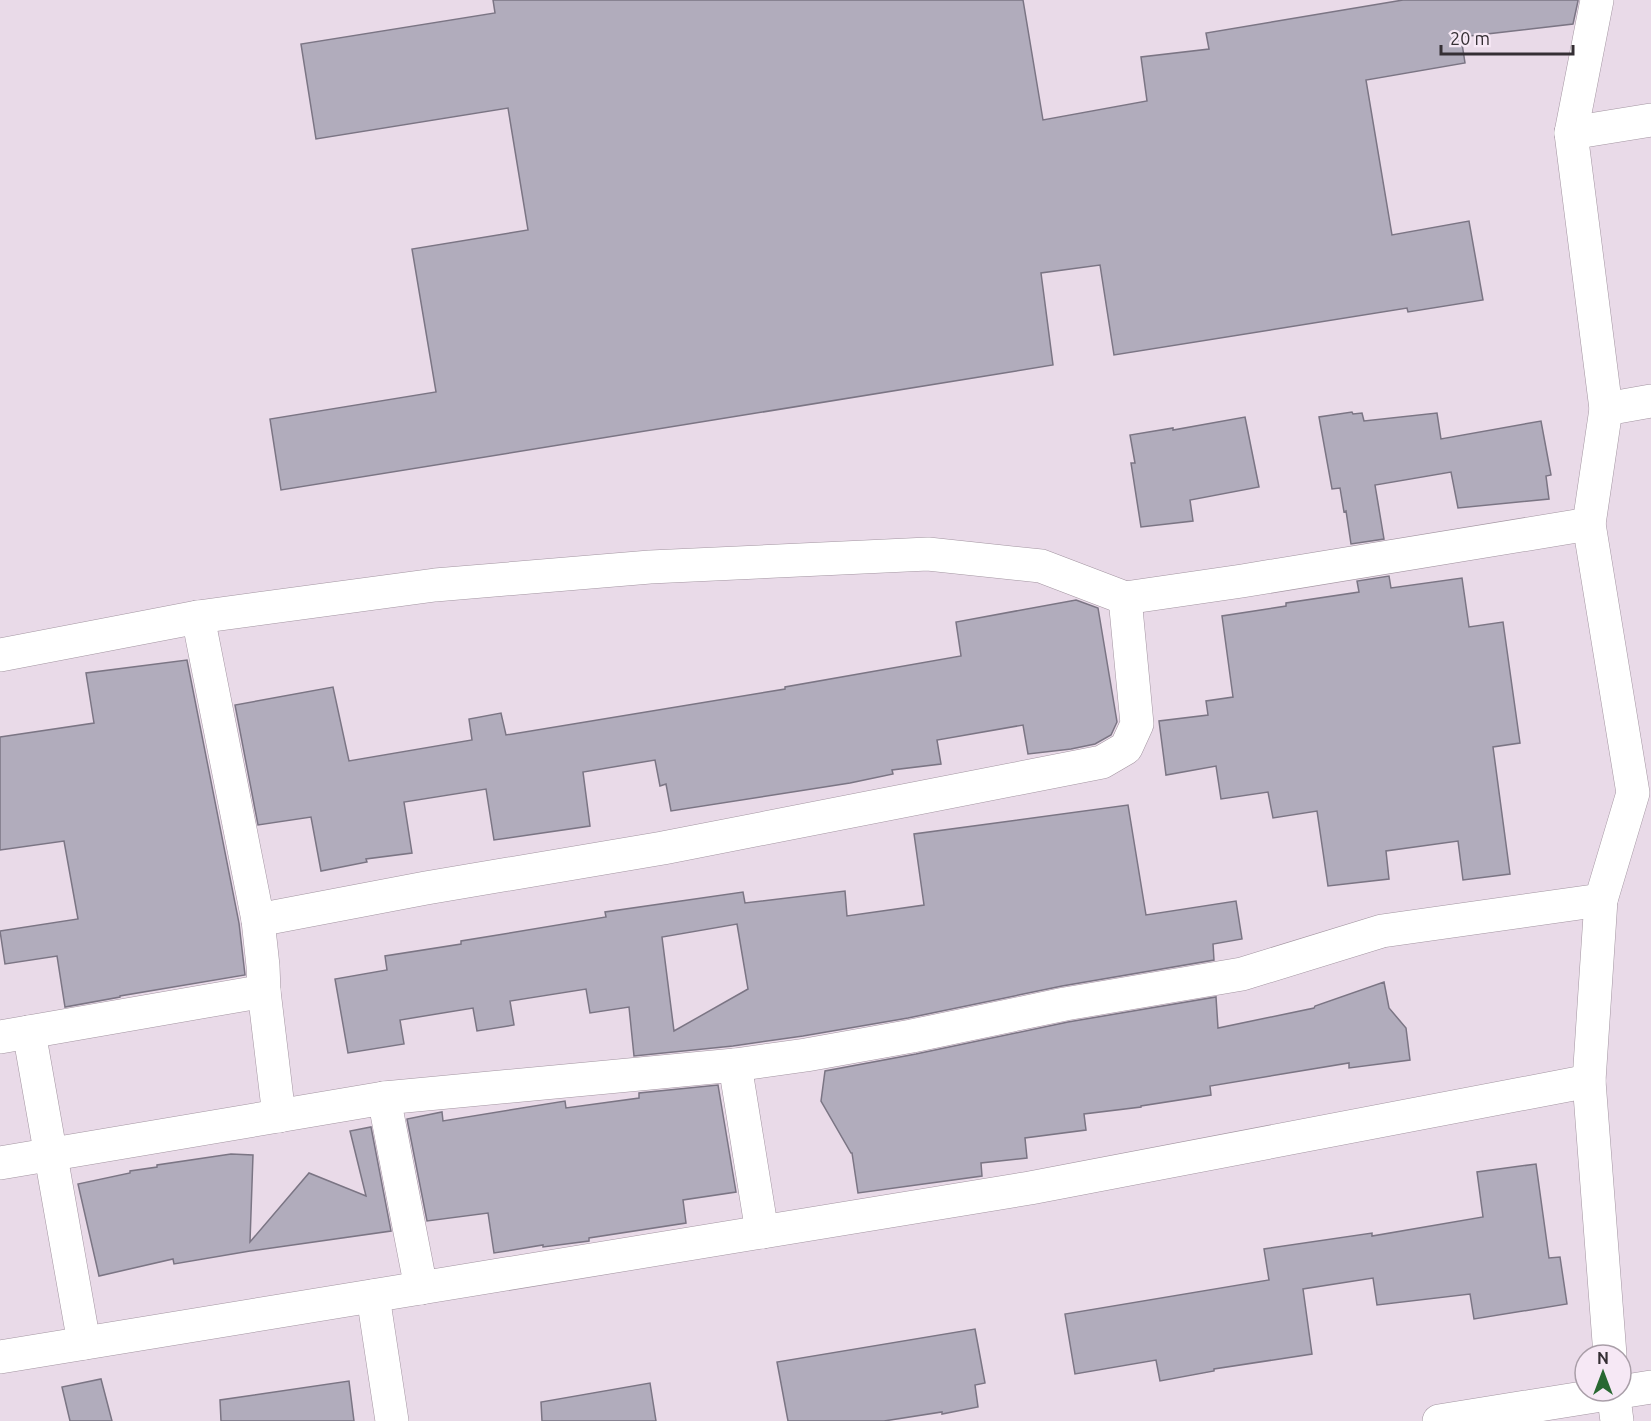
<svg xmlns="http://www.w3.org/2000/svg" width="1651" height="1421" viewBox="0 0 1651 1421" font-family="Ubuntu,sans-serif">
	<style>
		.building { fill: #b1acbc; stroke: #7b7584; stroke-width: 1.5; fill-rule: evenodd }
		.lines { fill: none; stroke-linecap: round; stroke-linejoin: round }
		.minor-casing { stroke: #a395a1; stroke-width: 34 }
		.tertiary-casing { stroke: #a395a1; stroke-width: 34 }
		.minor { stroke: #fff; stroke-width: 33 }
		.tertiary { stroke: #fff; stroke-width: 33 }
	</style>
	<rect width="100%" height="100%" fill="#e9dae8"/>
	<!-- building -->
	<g class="building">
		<polygon points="493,0 1023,0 1043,120 1147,101 1141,57 1209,49 1206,33 1403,0 1578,0 1578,1 1573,24 1461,37 1465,63 1366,80 1392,235 1469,221 1483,300 1408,312 1407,308 1114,355 1100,265 1041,273 1053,365 281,490 270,419 436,392 412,249 528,230 508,108 316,139 301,44 495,13"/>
		<polygon points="1352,412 1353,414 1362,413 1364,421 1437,413 1441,439 1541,421 1551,475 1546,476 1549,499 1458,508 1451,472 1375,485 1384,539 1351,544 1346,511 1344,512 1340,488 1332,489 1319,417"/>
		<polygon points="1245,417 1259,487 1190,500 1193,521 1141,527 1131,463 1135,463 1130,435 1173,428 1173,430"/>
		<polygon points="1389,576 1391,588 1462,578 1469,627 1503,622 1520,743 1493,747 1510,874 1463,880 1458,841 1386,851 1389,879 1328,886 1317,811 1273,818 1268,792 1221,799 1216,766 1166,775 1159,721 1208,715 1206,701 1233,697 1222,616 1286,606 1286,603 1359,592 1357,581"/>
		<polygon points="1076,600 1098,608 1117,722 1111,735 1095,744 1071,749 1028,754 1023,725 937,740 941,764 892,770 893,774 850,783 671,811 666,784 660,786 655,760 583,772 590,826 494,840 486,789 404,802 412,853 366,859 367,862 321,871 311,817 258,825 235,705 333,687 349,761 472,740 469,719 501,713 506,735 785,689 785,687 961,656 956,622"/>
		<polygon points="187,660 239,923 245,975 120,996 120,997 65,1007 57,956 5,964 0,931 78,919 64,841 0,850 0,737 94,723 86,673"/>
		<path d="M1128,805L1146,915L1236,901L1242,939L1213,944L1214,960L1062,986L908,1018L803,1036L733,1046L634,1056L629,1007L590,1013L586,989L510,1001L514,1025L477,1031L473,1008L400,1020L404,1044L348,1053L335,979L387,970L385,956L461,944V941L606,917L605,912L743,892L745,903L845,891L847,916L924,905L914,834ZM737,924L748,989L674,1031L662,937Z"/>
		<polygon points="1384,982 1389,1008 1406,1028 1410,1060 1349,1068 1349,1063 1210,1086 1211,1095 1141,1106 1141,1107 1084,1114 1086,1130 1025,1138 1027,1158 981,1163 982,1176 858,1193 852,1153 851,1153 821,1101 825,1071 916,1054 1068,1022 1216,997 1218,1028 1314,1008 1315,1006"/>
		<polygon points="718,1085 736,1192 683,1200 686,1223 589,1238 589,1241 543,1247 543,1245 494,1253 488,1213 427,1221 407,1119 442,1112 443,1121 565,1101 566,1108 639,1098 639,1093"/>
		<polygon points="371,1127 391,1231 250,1251 174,1264 173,1259 99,1276 78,1184 130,1173 130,1171 157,1167 157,1165 231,1154 253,1155 250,1242 309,1173 366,1196 350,1131"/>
		<polygon points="1536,1164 1549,1258 1560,1257 1567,1304 1474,1319 1470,1294 1377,1305 1373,1278 1303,1289 1312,1354 1214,1369 1214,1371 1160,1381 1156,1360 1075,1374 1065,1314 1269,1280 1264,1249 1372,1233 1372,1236 1483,1217 1477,1172"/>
		<polygon points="975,1329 985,1383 975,1385 978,1407 942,1414 942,1412 884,1421 788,1421 777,1362"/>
		<polygon points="101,1379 112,1421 70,1421 62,1387"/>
		<polygon points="349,1381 354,1421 221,1421 220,1400"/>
		<polygon points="650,1383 656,1421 542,1421 541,1402"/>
	</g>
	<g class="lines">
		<!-- minor casing -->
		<g class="minor-casing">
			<g id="minor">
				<polyline points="1571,133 1597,0"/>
				<polyline points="1606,409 1571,133 1651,120"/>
				<polyline points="1589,524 1633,793 1601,900 1589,1081 1610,1355"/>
				<polyline points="198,617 258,920 263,966 264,991 279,1116"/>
				<polyline points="0,655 198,617 435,585 650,567 928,554 1041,566 1125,598 1242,581 1589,524 1606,409 1651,401"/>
				<polyline points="258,920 426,888 663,848 1102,762 1126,748 1137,724 1125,598"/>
				<polyline points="29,1032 84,1343"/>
				<polyline points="0,1037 264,991"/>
				<polyline points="735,1065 762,1232"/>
				<polyline points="384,1098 421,1288"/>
				<polyline points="0,1163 384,1098 735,1065 806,1055 912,1036 1065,1004 1242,974 1382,931 1601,900"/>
				<polyline points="373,1296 392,1421"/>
				<polyline points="0,1357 1030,1188 1589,1081"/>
				<polyline points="1613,1391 1617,1421"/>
			</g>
		</g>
		<!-- tertiary casing -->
		<g class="tertiary-casing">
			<polyline id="tertiary" points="1439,1421 1651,1387"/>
		</g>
		<!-- minor -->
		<use href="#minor" class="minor"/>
		<!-- tertiary -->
		<use href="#tertiary" class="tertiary"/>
	</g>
	<!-- north arrow -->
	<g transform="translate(1603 1373)"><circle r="28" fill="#f6e8f5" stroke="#a99ea8" stroke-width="1.5"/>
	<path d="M0-4.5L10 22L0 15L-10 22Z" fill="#286831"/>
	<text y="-9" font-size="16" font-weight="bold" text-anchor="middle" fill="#352f34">N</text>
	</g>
	<!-- scale -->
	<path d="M1441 45v9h132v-9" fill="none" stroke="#352f34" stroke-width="3"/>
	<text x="1450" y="45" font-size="18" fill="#352f34" stroke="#f6e8f5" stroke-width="4.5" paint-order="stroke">20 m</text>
</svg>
